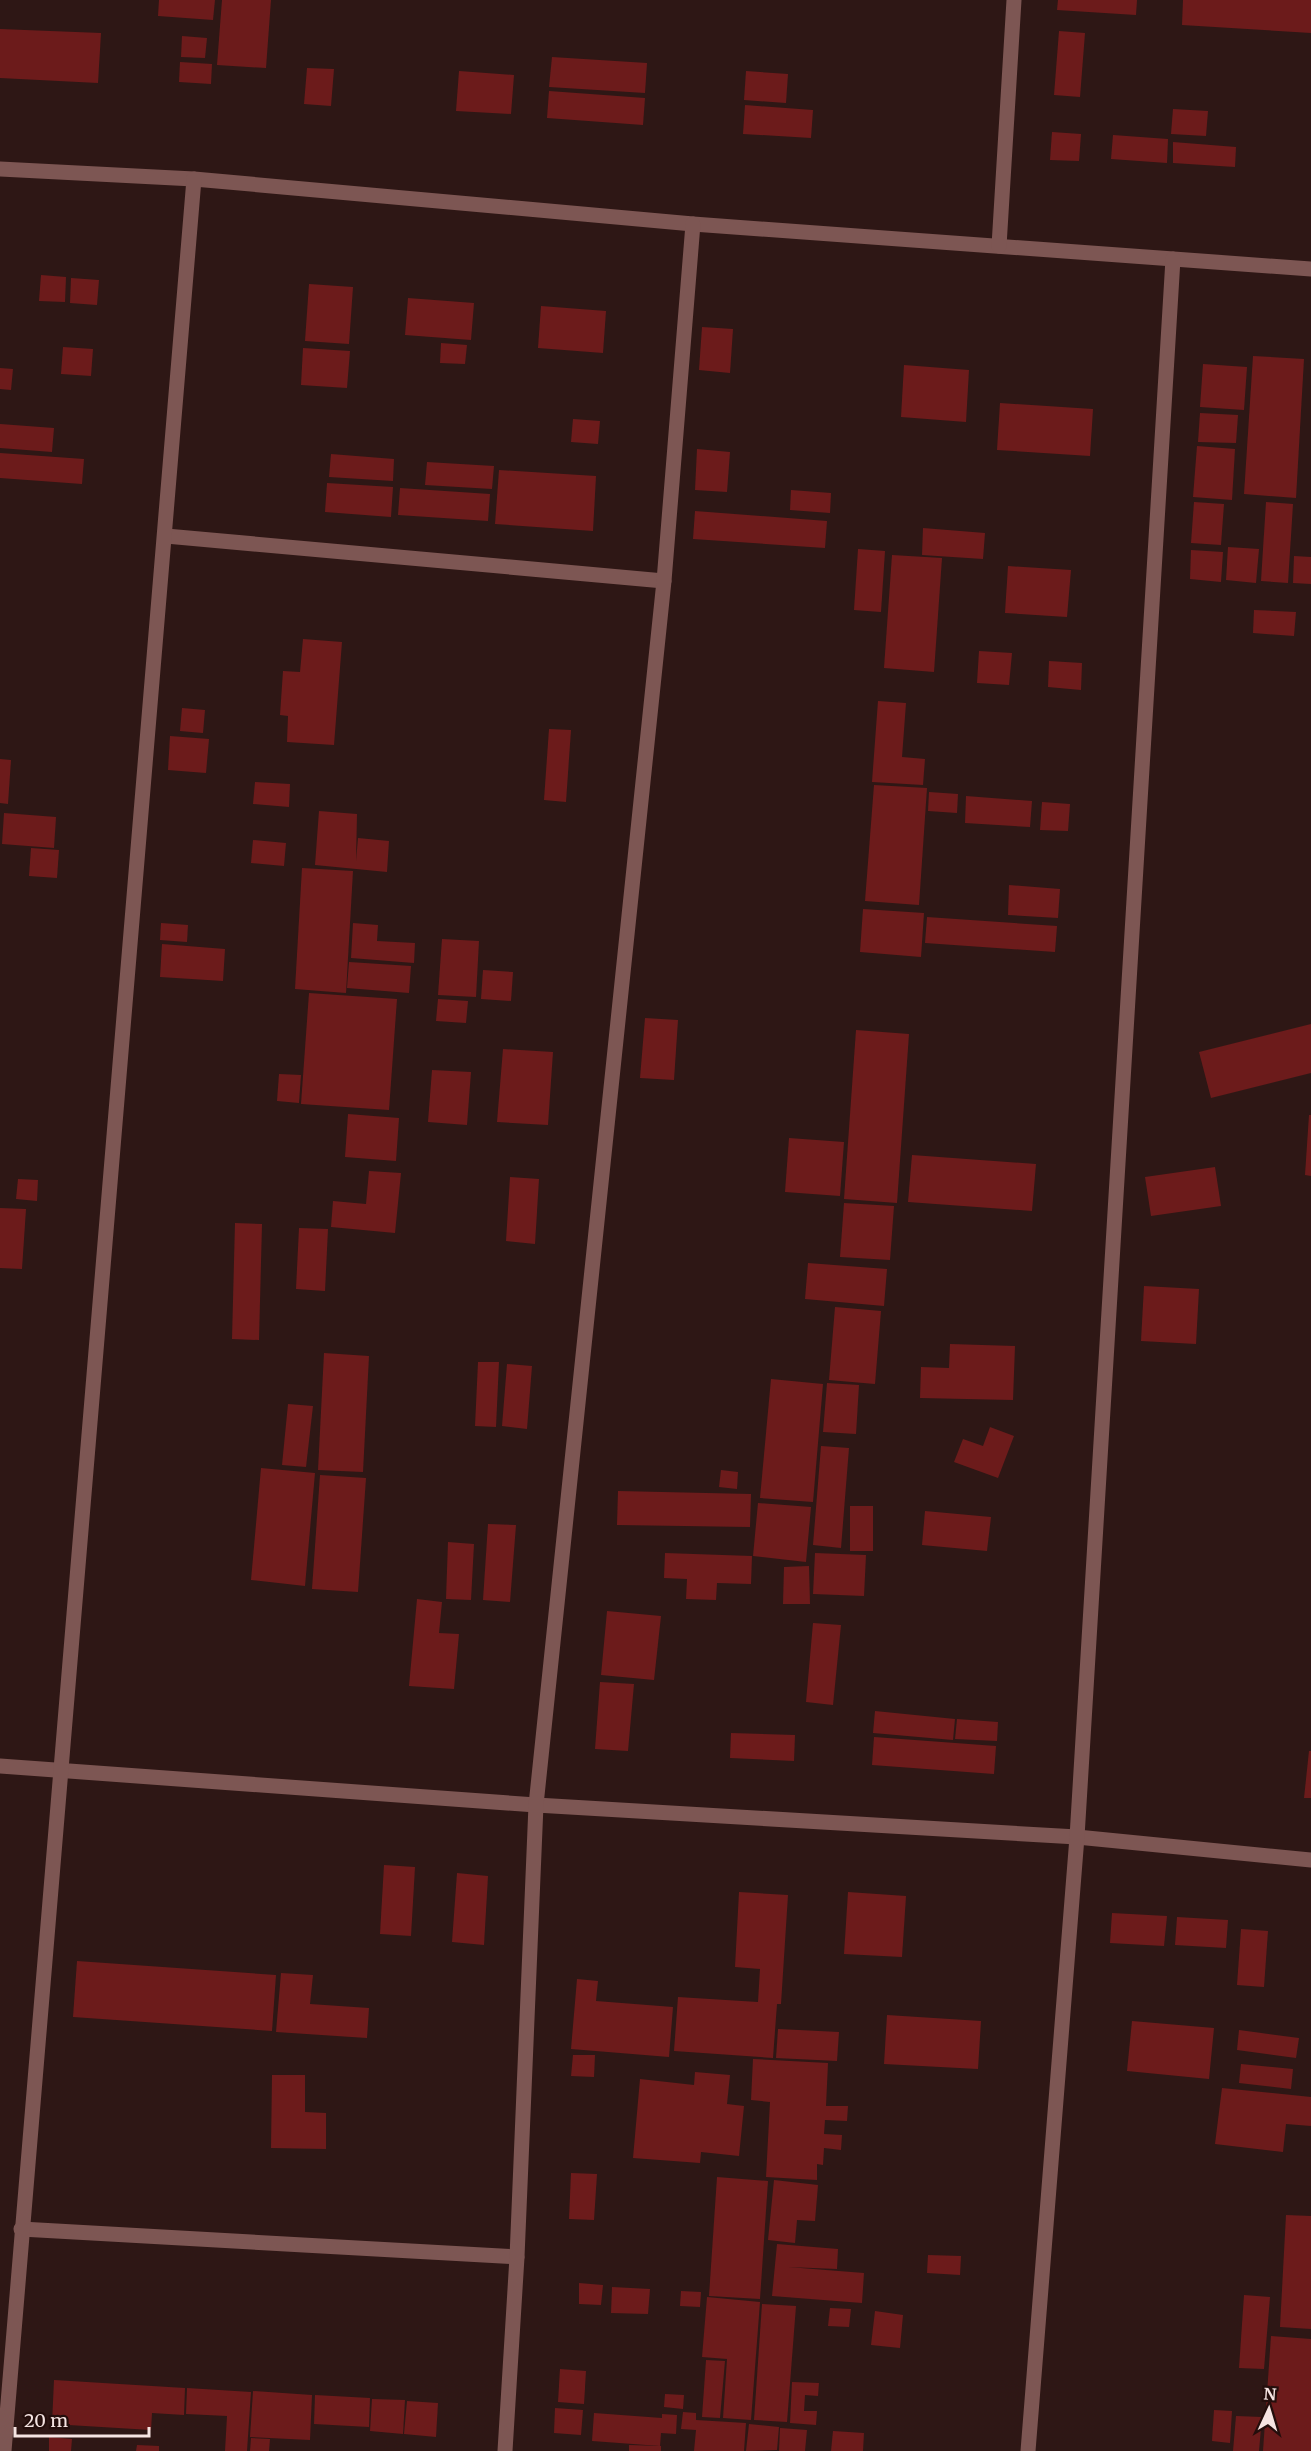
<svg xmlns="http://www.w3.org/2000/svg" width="1311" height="2451" viewBox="0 0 1311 2451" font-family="Merriweather,serif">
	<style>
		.building { fill: #6c1b1b }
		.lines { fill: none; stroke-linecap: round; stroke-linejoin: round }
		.minor { stroke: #7d5653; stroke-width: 15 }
	</style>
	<rect width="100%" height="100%" fill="#2e1715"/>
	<!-- building -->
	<g class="building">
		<polygon points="159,0 215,0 213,20 158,16"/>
		<polygon points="222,0 271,0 266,68 217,65"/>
		<polygon points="1058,0 1137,0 1136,15 1057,10"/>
		<polygon points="1183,0 1311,0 1311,33 1182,25"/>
		<polygon points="0,29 101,33 98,83 0,78"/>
		<polygon points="1059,31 1085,33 1080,97 1054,95"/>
		<polygon points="182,36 207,38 205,58 181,57"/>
		<polygon points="552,57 647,63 645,93 549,87"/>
		<polygon points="180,62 212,64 211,84 179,82"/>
		<polygon points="307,68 334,69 331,106 304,104"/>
		<polygon points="459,71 514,75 511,114 456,111"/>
		<polygon points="746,71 788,74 786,103 744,100"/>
		<polygon points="549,91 645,98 643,125 547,118"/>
		<polygon points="745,105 813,110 811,138 743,134"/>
		<polygon points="1173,109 1208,111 1206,136 1171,134"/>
		<polygon points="1052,132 1081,134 1079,161 1050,160"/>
		<polygon points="1113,135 1168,139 1167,163 1111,159"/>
		<polygon points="1173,142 1236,147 1235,167 1173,163"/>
		<polygon points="41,275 66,277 65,302 39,301"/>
		<polygon points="71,278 99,280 97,305 70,303"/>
		<polygon points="309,284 353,287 349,344 305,341"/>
		<polygon points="408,298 474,303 471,340 405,335"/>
		<polygon points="541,306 606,311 603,353 538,348"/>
		<polygon points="702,327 733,329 730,373 699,370"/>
		<polygon points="441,343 467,345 465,364 440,363"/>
		<polygon points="63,347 93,349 91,376 61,374"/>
		<polygon points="303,348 350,351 347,388 301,385"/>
		<polygon points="1253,356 1304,359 1296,498 1244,494"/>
		<polygon points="1203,364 1247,367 1244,410 1200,407"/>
		<polygon points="904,365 969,370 966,422 901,417"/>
		<polygon points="0,368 13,369 11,390 0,389"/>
		<polygon points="1000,403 1093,409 1090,456 997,450"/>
		<polygon points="1200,413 1238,415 1236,443 1198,442"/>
		<polygon points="573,419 600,421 598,444 571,442"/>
		<polygon points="0,424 54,428 52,452 0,448"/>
		<polygon points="1197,446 1235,449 1232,500 1193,497"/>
		<polygon points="697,449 730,452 727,492 695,490"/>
		<polygon points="0,453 84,459 82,484 0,478"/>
		<polygon points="331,454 394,459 393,481 329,477"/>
		<polygon points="427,462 494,466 492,489 425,485"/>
		<polygon points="499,470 596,476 593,531 495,524"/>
		<polygon points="327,483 393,487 391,517 325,512"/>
		<polygon points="400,488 490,494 488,521 398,515"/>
		<polygon points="791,490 831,493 830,513 790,510"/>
		<polygon points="1194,502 1224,504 1221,545 1191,543"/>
		<polygon points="1266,502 1293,504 1288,583 1261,581"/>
		<polygon points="695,511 827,521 825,548 693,539"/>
		<polygon points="923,528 985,533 983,559 922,555"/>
		<polygon points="1228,547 1259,549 1256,583 1226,580"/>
		<polygon points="858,549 885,551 881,612 854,610"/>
		<polygon points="1191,550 1223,552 1221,582 1190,579"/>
		<polygon points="892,555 942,558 934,672 884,668"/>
		<polygon points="1294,556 1311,557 1311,584 1293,583"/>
		<polygon points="1008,566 1071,570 1067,617 1005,613"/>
		<polygon points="1254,610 1296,612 1294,636 1253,633"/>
		<polygon points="303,639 342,642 334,745 287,742 288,716 280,715 283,671 300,672"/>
		<polygon points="979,651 1012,653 1009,685 977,683"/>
		<polygon points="1049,661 1082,663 1081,690 1048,687"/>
		<polygon points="878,701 906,703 902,757 925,759 923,785 872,782"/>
		<polygon points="182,708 205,710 203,733 180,731"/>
		<polygon points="549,729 571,730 566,802 544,800"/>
		<polygon points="170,736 209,739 206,773 168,770"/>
		<polygon points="0,759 11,760 8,804 0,803"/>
		<polygon points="255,782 290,784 289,807 253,804"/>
		<polygon points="874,785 927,788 919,905 865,901"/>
		<polygon points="929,792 958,794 957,813 928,811"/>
		<polygon points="966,796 1032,801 1030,827 965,823"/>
		<polygon points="1042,802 1070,804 1068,831 1040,830"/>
		<polygon points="319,811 357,814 356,861 358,838 389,841 387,872 315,865"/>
		<polygon points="4,813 56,817 54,848 2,844"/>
		<polygon points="253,840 286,843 284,866 251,863"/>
		<polygon points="31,848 59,850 57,878 29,876"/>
		<polygon points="302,868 353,871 346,993 295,989"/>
		<polygon points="1009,885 1060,889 1058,918 1008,915"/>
		<polygon points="863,909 924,913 921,957 860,952"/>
		<polygon points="927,917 1057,926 1055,952 925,943"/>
		<polygon points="161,923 188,925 187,942 160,940"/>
		<polygon points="353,923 378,925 377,941 415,943 414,963 351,958"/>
		<polygon points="442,939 479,941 476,997 438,995"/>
		<polygon points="162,944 225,949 223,981 160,977"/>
		<polygon points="349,962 411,966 409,993 347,988"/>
		<polygon points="483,970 513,972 511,1001 481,999"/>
		<polygon points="309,993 397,999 389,1110 301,1104"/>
		<polygon points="438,999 468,1001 466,1023 436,1021"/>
		<polygon points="645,1018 678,1020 674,1080 640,1078"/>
		<polygon points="1311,1024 1311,1073 1211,1098 1199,1052"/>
		<polygon points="856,1030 909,1034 897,1203 844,1199"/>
		<polygon points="503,1049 553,1052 548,1125 497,1122"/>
		<polygon points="432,1070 471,1072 467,1125 428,1122"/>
		<polygon points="279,1074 301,1075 299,1103 277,1101"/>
		<polygon points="348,1114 399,1118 396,1161 345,1157"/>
		<polygon points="1309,1115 1311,1115 1311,1176 1305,1175"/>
		<polygon points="789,1138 844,1142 840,1196 785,1192"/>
		<polygon points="912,1155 1036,1164 1032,1211 908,1202"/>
		<polygon points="1215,1167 1221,1206 1151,1216 1145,1177"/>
		<polygon points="369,1171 401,1173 395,1233 331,1227 333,1201 366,1204"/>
		<polygon points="510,1177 539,1179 535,1244 506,1241"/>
		<polygon points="18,1179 38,1180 37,1201 16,1199"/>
		<polygon points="844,1203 894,1206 890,1260 840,1257"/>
		<polygon points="0,1208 26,1209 22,1269 0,1268"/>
		<polygon points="235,1223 262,1224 259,1340 232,1339"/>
		<polygon points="299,1228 328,1229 325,1291 296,1289"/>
		<polygon points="808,1263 887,1269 884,1306 805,1299"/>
		<polygon points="1144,1286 1199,1289 1196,1344 1141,1341"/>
		<polygon points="835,1307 881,1311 875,1384 829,1380"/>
		<polygon points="950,1344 1015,1346 1013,1400 920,1398 921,1367 949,1368"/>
		<polygon points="324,1353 369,1356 363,1472 318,1470"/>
		<polygon points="478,1362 499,1362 496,1427 475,1426"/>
		<polygon points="507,1364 532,1366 527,1429 502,1426"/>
		<polygon points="771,1379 823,1384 813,1502 760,1498"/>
		<polygon points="827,1383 859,1385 856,1434 823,1432"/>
		<polygon points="288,1404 313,1406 306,1467 282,1465"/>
		<polygon points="990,1427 1014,1436 998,1478 954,1462 963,1439 983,1446"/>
		<polygon points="821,1446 849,1448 841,1548 813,1545"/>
		<polygon points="261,1468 315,1473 305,1586 251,1580"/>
		<polygon points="721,1470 738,1472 737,1489 719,1487"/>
		<polygon points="320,1475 366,1478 358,1592 312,1589"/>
		<polygon points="618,1491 751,1494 750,1527 617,1525"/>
		<polygon points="758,1503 811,1507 806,1562 753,1556"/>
		<rect x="850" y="1506" width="23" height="45"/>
		<polygon points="925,1511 991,1517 987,1551 922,1545"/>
		<polygon points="488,1524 516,1525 510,1602 483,1600"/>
		<polygon points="448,1542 474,1544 471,1600 446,1599"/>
		<polygon points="665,1553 752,1556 751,1584 717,1583 716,1600 686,1599 687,1579 664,1578"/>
		<polygon points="815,1553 866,1555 864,1596 813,1594"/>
		<polygon points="809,1566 810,1604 783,1604 784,1567"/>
		<polygon points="417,1599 442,1602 439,1633 459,1634 454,1689 409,1686"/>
		<polygon points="607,1611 661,1616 654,1680 601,1675"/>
		<polygon points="813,1623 841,1625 833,1705 806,1702"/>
		<polygon points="600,1682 634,1684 628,1751 595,1749"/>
		<polygon points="875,1711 955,1719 953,1740 873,1733"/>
		<polygon points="957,1719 998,1722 997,1741 955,1739"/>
		<polygon points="731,1733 795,1735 794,1761 730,1758"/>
		<polygon points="874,1737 996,1746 994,1774 872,1765"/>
		<polygon points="1309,1751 1311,1751 1311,1798 1304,1798"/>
		<polygon points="384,1865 415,1867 411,1936 380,1934"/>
		<polygon points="457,1873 488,1876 484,1945 452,1942"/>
		<polygon points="739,1892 788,1895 781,2004 777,2004 773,2058 674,2051 678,1997 758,2002 760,1969 735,1967"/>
		<polygon points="848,1892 906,1896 902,1957 844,1954"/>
		<polygon points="1112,1913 1167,1916 1164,1946 1110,1943"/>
		<polygon points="1177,1917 1228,1920 1226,1948 1175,1945"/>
		<polygon points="1241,1929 1268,1931 1264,1987 1237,1985"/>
		<polygon points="77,1961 276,1975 272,2031 73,2017"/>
		<polygon points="281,1973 313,1975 310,2004 369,2008 367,2038 276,2032"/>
		<polygon points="577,1979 598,1981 596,2001 673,2007 669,2057 571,2049"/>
		<polygon points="887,2015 981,2021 978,2069 884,2064"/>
		<polygon points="1132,2021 1214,2028 1209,2079 1127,2071"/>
		<polygon points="778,2029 839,2032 837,2061 776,2058"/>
		<polygon points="1239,2030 1299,2038 1296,2058 1237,2050"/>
		<polygon points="573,2055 595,2055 594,2077 571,2076"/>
		<polygon points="753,2059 828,2063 826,2106 848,2106 847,2121 825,2120 824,2134 842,2135 841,2150 824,2148 823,2165 817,2164 817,2180 766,2177 770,2102 751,2100"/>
		<polygon points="1241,2064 1293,2069 1291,2089 1239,2083"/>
		<polygon points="695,2072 730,2075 727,2104 744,2106 739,2156 701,2152 700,2163 633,2158 640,2079 694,2085"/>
		<polygon points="272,2075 305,2075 305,2112 326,2113 326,2149 271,2148"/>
		<polygon points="1222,2088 1311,2097 1311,2126 1286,2124 1283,2152 1215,2144"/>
		<polygon points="571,2173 597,2174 594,2220 569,2219"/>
		<polygon points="717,2177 768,2181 760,2299 709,2296"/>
		<polygon points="774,2180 818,2185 815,2221 797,2220 795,2243 768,2240"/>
		<polygon points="1286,2215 1311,2216 1311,2329 1280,2327"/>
		<polygon points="777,2244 838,2249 837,2269 788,2267 864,2273 862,2303 772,2296"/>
		<polygon points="928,2255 961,2256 960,2275 927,2273"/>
		<polygon points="579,2283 603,2285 601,2305 579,2304"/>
		<polygon points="612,2287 650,2289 648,2314 611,2313"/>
		<polygon points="681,2291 701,2292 700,2307 680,2306"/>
		<polygon points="1244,2295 1270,2297 1264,2369 1239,2368"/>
		<polygon points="707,2297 760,2302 751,2420 723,2418 727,2359 702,2357"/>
		<polygon points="762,2304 796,2306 787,2422 754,2420"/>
		<polygon points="830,2308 851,2309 849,2327 828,2326"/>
		<polygon points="875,2311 903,2315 900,2348 871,2345"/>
		<polygon points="1271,2336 1311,2339 1311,2451 1263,2451"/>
		<polygon points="706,2360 725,2361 720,2418 702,2417"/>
		<polygon points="560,2369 586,2371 584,2404 558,2402"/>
		<polygon points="54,2380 185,2388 184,2415 152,2413 151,2430 52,2424"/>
		<polygon points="792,2382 819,2383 818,2396 805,2395 804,2411 817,2411 816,2425 790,2423"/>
		<polygon points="187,2388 251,2392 247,2451 225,2451 227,2416 186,2414"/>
		<polygon points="253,2391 312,2395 310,2440 250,2437"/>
		<polygon points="665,2394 684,2395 683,2409 664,2407"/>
		<polygon points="315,2395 370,2398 369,2427 314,2424"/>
		<polygon points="372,2399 405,2400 403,2434 370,2431"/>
		<polygon points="407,2401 438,2403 436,2437 404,2434"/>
		<polygon points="555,2408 583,2410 581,2435 554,2433"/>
		<polygon points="1214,2410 1232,2411 1230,2443 1212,2441"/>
		<polygon points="683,2412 696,2413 696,2420 746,2423 744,2451 694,2451 696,2430 681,2429"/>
		<polygon points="594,2413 662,2418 662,2414 677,2415 676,2434 661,2433 660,2446 592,2441"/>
		<polygon points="1236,2416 1262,2417 1259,2451 1233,2451"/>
		<polygon points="749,2424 779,2427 777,2450 746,2451"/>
		<polygon points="780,2428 807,2430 805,2451 779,2451"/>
		<polygon points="833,2431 864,2433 863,2451 831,2451"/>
		<polygon points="49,2437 72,2439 71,2451 49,2451"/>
		<polygon points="251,2438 270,2439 269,2451 250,2451"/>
		<polygon points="137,2445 159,2446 159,2451 136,2451"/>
		<polygon points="629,2445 661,2446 661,2451 629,2451"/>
	</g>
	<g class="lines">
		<!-- minor -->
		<g class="minor">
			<polyline points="0,169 194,179 693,224 1311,269"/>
			<polyline points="999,246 1014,0"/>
			<polyline points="166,536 664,581"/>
			<polyline points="0,1766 536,1805 1077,1837 1311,1860"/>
			<polyline points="21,2229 517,2257"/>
			<path d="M4,2451C62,1693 133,936 194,179"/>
			<polyline points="505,2451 517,2257 536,1805 664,581 693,224"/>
			<polyline points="1028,2451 1077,1837 1173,259"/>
		</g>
	</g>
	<!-- north arrow -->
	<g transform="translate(1269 2409) rotate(4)" stroke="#240e0c" stroke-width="4.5" paint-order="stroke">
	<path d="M0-4.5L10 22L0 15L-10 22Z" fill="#f5e4e2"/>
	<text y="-9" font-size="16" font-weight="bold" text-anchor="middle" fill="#f5e4e2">N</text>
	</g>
	<!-- scale -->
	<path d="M15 2427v9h134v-9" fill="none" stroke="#f5e4e2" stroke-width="3"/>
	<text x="24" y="2427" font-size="18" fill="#f5e4e2" stroke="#240e0c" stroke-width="4.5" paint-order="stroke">20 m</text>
</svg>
